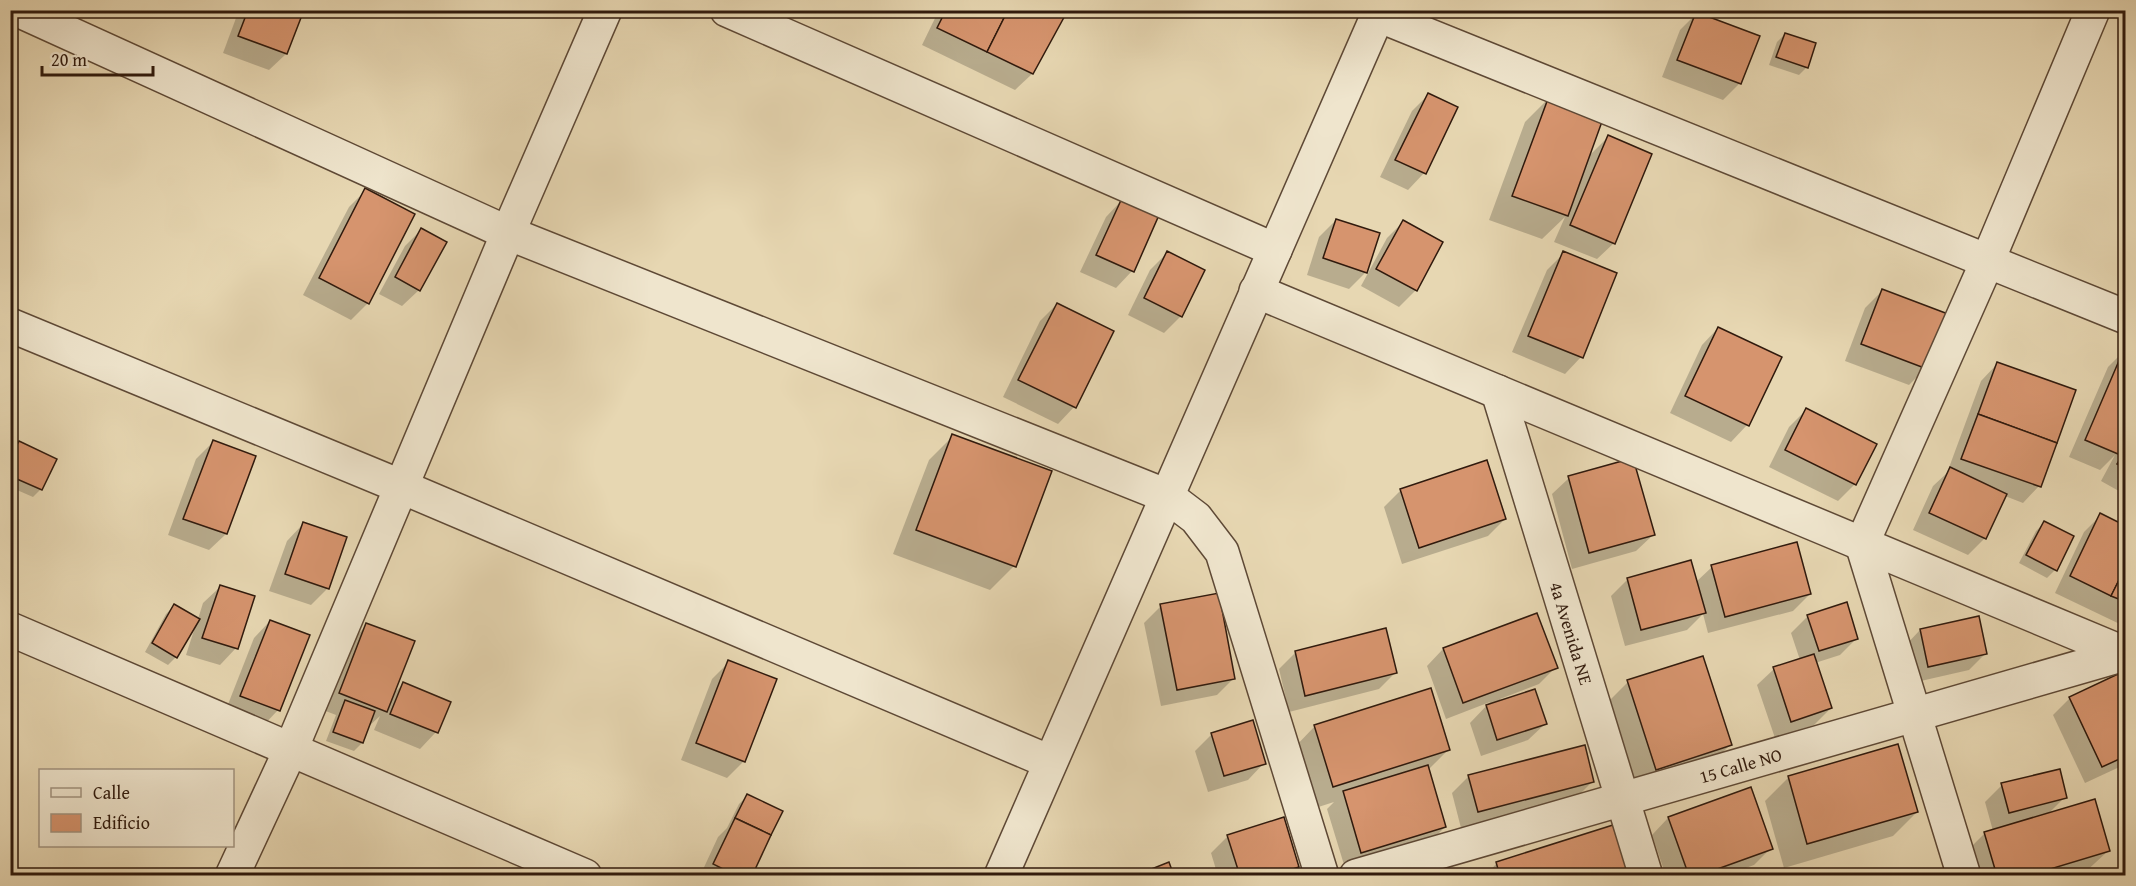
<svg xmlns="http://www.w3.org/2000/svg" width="2136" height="886" viewBox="0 0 2136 886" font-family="'Gentium Book Plus',serif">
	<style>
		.shadow { fill: #0003 }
		.building { fill: #d6946e; stroke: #301a0d; stroke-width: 1.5 }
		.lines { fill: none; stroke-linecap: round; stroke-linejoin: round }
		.minor-casing { stroke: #5e4936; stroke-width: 36 }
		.minor { stroke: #efe5cd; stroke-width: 33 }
		.labels { text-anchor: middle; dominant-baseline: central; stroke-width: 5; stroke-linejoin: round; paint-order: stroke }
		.street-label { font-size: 18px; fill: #301a0d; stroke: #efe5cd }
	</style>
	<rect width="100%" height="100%" fill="#e7d7b2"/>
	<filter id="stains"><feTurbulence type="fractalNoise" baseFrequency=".00333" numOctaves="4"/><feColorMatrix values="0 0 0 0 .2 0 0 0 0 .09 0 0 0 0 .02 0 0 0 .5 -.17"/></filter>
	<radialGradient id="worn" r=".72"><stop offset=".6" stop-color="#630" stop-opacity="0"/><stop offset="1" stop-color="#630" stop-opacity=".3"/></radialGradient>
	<!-- shadow -->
	<g class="shadow">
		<polygon points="239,10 302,10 286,54 269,70 223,53"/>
		<polygon points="939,10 1066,10 1032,74 1015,90 922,45"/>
		<polygon points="1697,13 1740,83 1723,100 1662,77 1680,30"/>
		<polygon points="1785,34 1807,67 1799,75 1769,65 1777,42"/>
		<polygon points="1428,95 1424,173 1408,190 1380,177 1412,111"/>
		<polygon points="1549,98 1587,158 1608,137 1614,243 1597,259 1554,242 1565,217 1542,239 1489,220 1525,122"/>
		<polygon points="366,190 368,303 351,320 303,295 349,207"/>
		<polygon points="1122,200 1157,215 1132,271 1116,288 1080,272 1106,217"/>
		<polygon points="1336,220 1366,272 1349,289 1307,275 1319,237"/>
		<polygon points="1403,222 1416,290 1399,307 1361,286 1387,238"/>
		<polygon points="421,230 419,290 402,306 379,294 405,246"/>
		<polygon points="1167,253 1181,316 1164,333 1128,315 1150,270"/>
		<polygon points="1564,253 1581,357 1565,374 1512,352 1547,270"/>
		<polygon points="1882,291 1926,368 1909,385 1845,361 1865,308"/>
		<polygon points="1057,304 1074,407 1058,424 1003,397 1040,321"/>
		<polygon points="1718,328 1747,425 1731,442 1670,413 1702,345"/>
		<polygon points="2125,350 2126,351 2126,495 2101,481 2115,455 2100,470 2069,457 2108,367"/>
		<polygon points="1997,364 2039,486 2023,503 2005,496 1985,538 1968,555 1913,530 1933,486 1947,473 1981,381"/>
		<polygon points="1806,410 1855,484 1838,501 1769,467 1789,427"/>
		<polygon points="953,436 1014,566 990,590 893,554 929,460"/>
		<polygon points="213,442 254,457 226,534 209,550 168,535 196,459"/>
		<polygon points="19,443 41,489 33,497 10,487 10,452"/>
		<polygon points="1569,478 1653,535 1636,551 1572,569 1552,494"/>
		<polygon points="1401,490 1505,519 1488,536 1402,564 1384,507"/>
		<polygon points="2101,515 2126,527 2126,627 2055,593 2084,532"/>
		<polygon points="2044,523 2055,570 2047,578 2019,563 2036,531"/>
		<polygon points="303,524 328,588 311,605 269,591 287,541"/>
		<polygon points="1712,567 1810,594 1793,611 1708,633 1703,614 1687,630 1625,646 1611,596 1628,579 1696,582"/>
		<polygon points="220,587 236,648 220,665 186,655 196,624 176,657 168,665 145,652 166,614 174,606 198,619 203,603"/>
		<polygon points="1161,606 1233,679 1217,695 1161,706 1144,623"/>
		<polygon points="1537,615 1556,667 1539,684 1500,699 1501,701 1545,724 1528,740 1481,756 1470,723 1490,702 1446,719 1427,666 1443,649"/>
		<polygon points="1808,616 1857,638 1840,655 1815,663 1831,708 1814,725 1775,738 1757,685 1774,669 1800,660 1791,633"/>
		<polygon points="270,621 278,710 262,727 225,712 254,638"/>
		<polygon points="367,625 391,696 403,684 449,703 436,732 420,749 374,730 380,716 368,727 362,743 354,751 326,741 336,715 323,710 350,642"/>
		<polygon points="1385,630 1396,672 1379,689 1289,712 1279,669 1295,653"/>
		<polygon points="1920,630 1986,653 1969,670 1912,683 1904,647"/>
		<polygon points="729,662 744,761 727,778 681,760 712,679"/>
		<polygon points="1628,682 1730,745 1706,769 1632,793 1604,706"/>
		<polygon points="2126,692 2126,764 2085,783 2053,715 2070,698"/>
		<polygon points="1315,726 1449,749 1428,770 1445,827 1428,844 1345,868 1327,809 1334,802 1309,810 1291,751"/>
		<polygon points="1212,734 1264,763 1248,780 1208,792 1195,751"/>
		<polygon points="1469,776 1592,782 1576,798 1461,828 1452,793"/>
		<polygon points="1789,777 1917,812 1893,836 1784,868 1765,801"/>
		<polygon points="2002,785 2065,797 2048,814 2108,851 2081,876 1966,876 1961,857 1985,833 1993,831 1985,802"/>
		<polygon points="1750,789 1771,848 1754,865 1724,876 1666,876 1652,835 1668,818"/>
		<polygon points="747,796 750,876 700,876 718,837 727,828 739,804"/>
		<polygon points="1228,836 1298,866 1288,876 1218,876 1211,853"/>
		<polygon points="1497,863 1628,876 1485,876"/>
	</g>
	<!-- building -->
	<g class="building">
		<polygon points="248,10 304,10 287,54 238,36"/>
		<polygon points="946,10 1008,10 987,52 937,28"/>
		<polygon points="1008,10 1068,10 1033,74 987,52"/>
		<polygon points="1696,12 1760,36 1741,84 1677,60"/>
		<polygon points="1785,33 1816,43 1808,68 1776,57"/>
		<polygon points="1428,93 1458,107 1426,174 1395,160"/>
		<polygon points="1549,96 1604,116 1568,216 1512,196"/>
		<polygon points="1608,135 1652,154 1615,244 1570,225"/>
		<polygon points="365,188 415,214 369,304 319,278"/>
		<polygon points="1122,198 1159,215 1134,272 1096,255"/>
		<polygon points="1336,219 1380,233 1367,273 1323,258"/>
		<polygon points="1403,220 1443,242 1417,291 1376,269"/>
		<polygon points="421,228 447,242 420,291 395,277"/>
		<polygon points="1167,251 1205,270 1182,317 1144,298"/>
		<polygon points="1563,251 1617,273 1583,358 1528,336"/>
		<polygon points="1882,289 1948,314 1927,369 1861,344"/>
		<polygon points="1057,303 1114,331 1076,408 1018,380"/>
		<polygon points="1718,327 1782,357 1749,426 1685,396"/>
		<polygon points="2124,349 2126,437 2118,454 2085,440"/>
		<polygon points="1997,362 2076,390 2057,443 1978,414"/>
		<polygon points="1806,408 1877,444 1856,485 1785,450"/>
		<polygon points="1978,414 2057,443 2041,487 1961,459"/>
		<polygon points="952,434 1052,471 1016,567 916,530"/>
		<polygon points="213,440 256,456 227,534 183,519"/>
		<polygon points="19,441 57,459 42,490 10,476 10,459"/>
		<polygon points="2126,449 2126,469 2117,464"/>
		<polygon points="1633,458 1655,535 1589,553 1568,476"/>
		<polygon points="1487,460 1506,519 1419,548 1400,489"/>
		<polygon points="1950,467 2007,494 1986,539 1929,513"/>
		<polygon points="2100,513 2126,526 2126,566 2111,596 2070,576"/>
		<polygon points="2044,521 2074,536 2057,571 2026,555"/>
		<polygon points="303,522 347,537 329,589 285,574"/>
		<polygon points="1797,542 1811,594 1725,617 1711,565"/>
		<polygon points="1691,560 1706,613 1641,630 1627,578"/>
		<polygon points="2126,566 2126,602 2111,596"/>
		<polygon points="220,585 255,596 238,649 202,638"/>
		<polygon points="1219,593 1235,679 1177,690 1160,604"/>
		<polygon points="1847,602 1858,639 1819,651 1807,615"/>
		<polygon points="174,604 200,619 177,658 152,643"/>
		<polygon points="1537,613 1558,668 1463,703 1443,648"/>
		<polygon points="1979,616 1987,654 1928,667 1920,629"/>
		<polygon points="270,620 310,635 280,711 240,696"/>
		<polygon points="366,623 415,641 387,712 339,693"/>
		<polygon points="1386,628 1397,673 1305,696 1295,651"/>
		<polygon points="1814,654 1832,708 1791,722 1773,667"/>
		<polygon points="1703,656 1732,745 1656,770 1627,680"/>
		<polygon points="728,660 777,679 745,762 696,743"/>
		<polygon points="2118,674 2126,689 2126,756 2102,767 2069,697"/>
		<polygon points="403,682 451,702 438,733 390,714"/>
		<polygon points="1431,688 1450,750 1333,787 1314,725"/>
		<polygon points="1535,689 1547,724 1497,740 1486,705"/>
		<polygon points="345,700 375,711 363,743 333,732"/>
		<polygon points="1253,720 1266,764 1224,776 1211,733"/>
		<polygon points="1898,744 1918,812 1807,844 1788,776"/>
		<polygon points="1585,745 1594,782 1478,812 1468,775"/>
		<polygon points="1428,765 1446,827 1361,853 1343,791"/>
		<polygon points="2060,769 2067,798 2009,813 2001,783"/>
		<polygon points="1751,787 1773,849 1698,876 1689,876 1668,817"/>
		<polygon points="747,794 783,811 771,835 735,818"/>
		<polygon points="2095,799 2110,851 2027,876 1997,876 1984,832"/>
		<polygon points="1284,817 1299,867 1271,876 1240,876 1227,835"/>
		<polygon points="735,818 771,835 752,876 737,876 713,864"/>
		<polygon points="1613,825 1629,876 1500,876 1496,862"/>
		<polygon points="1169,862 1174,876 1134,876"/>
		<polygon points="1475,870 1476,876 1456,876"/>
	</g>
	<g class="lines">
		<!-- minor casing -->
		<g class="minor-casing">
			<g id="minor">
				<polyline points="18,10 508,233 1167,496 1196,518 1222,552 1322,876"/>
				<polyline points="727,10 1275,250"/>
				<polyline points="1378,15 2126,317"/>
				<polyline points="1256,291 2126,654"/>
				<polyline points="10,325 402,487 1050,762"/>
				<path id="s1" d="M1498,392L1646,876"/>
				<polyline points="10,629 585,876"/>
				<polyline points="232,876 291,749 508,233 605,10"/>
				<polyline points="1001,876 1380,10"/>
				<path id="s2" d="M1356,876L2125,654"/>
				<polyline points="1964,876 1862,544 1988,260 2093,10"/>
			</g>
		</g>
		<!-- minor -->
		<use href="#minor" class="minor"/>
	</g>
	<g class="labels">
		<!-- street labels -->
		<g class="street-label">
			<text stroke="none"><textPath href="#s1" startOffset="252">4a Avenida NE</textPath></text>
			<text stroke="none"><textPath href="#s2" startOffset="400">15 Calle NO</textPath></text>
		</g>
	</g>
	<!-- margin -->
	<rect width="2136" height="886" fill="none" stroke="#e7d7b2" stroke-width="36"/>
	<rect x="12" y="12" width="2112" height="862" fill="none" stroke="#301a0d" stroke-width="3"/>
	<rect x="18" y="18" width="2100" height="850" fill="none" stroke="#301a0d" stroke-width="1.5"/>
	<!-- legend -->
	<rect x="39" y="769" width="195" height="78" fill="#efe5cd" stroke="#a39480" stroke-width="1.5"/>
	<rect x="51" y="788" width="30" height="9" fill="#efe5cd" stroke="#a39480" stroke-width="1.5"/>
	<text x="93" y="799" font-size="18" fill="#301a0d">Calle</text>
	<rect x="51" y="814" width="30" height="18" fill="#d6946e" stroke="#a39480" stroke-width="1.5"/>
	<text x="93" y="829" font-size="18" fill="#301a0d">Edificio</text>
	<!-- scale -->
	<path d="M42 66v9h111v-9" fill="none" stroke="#301a0d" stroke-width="3"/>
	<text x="51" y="66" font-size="18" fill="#301a0d" stroke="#efe5cd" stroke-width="4.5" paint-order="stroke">20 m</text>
	<rect width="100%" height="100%" filter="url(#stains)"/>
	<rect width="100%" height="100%" fill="url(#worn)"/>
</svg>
